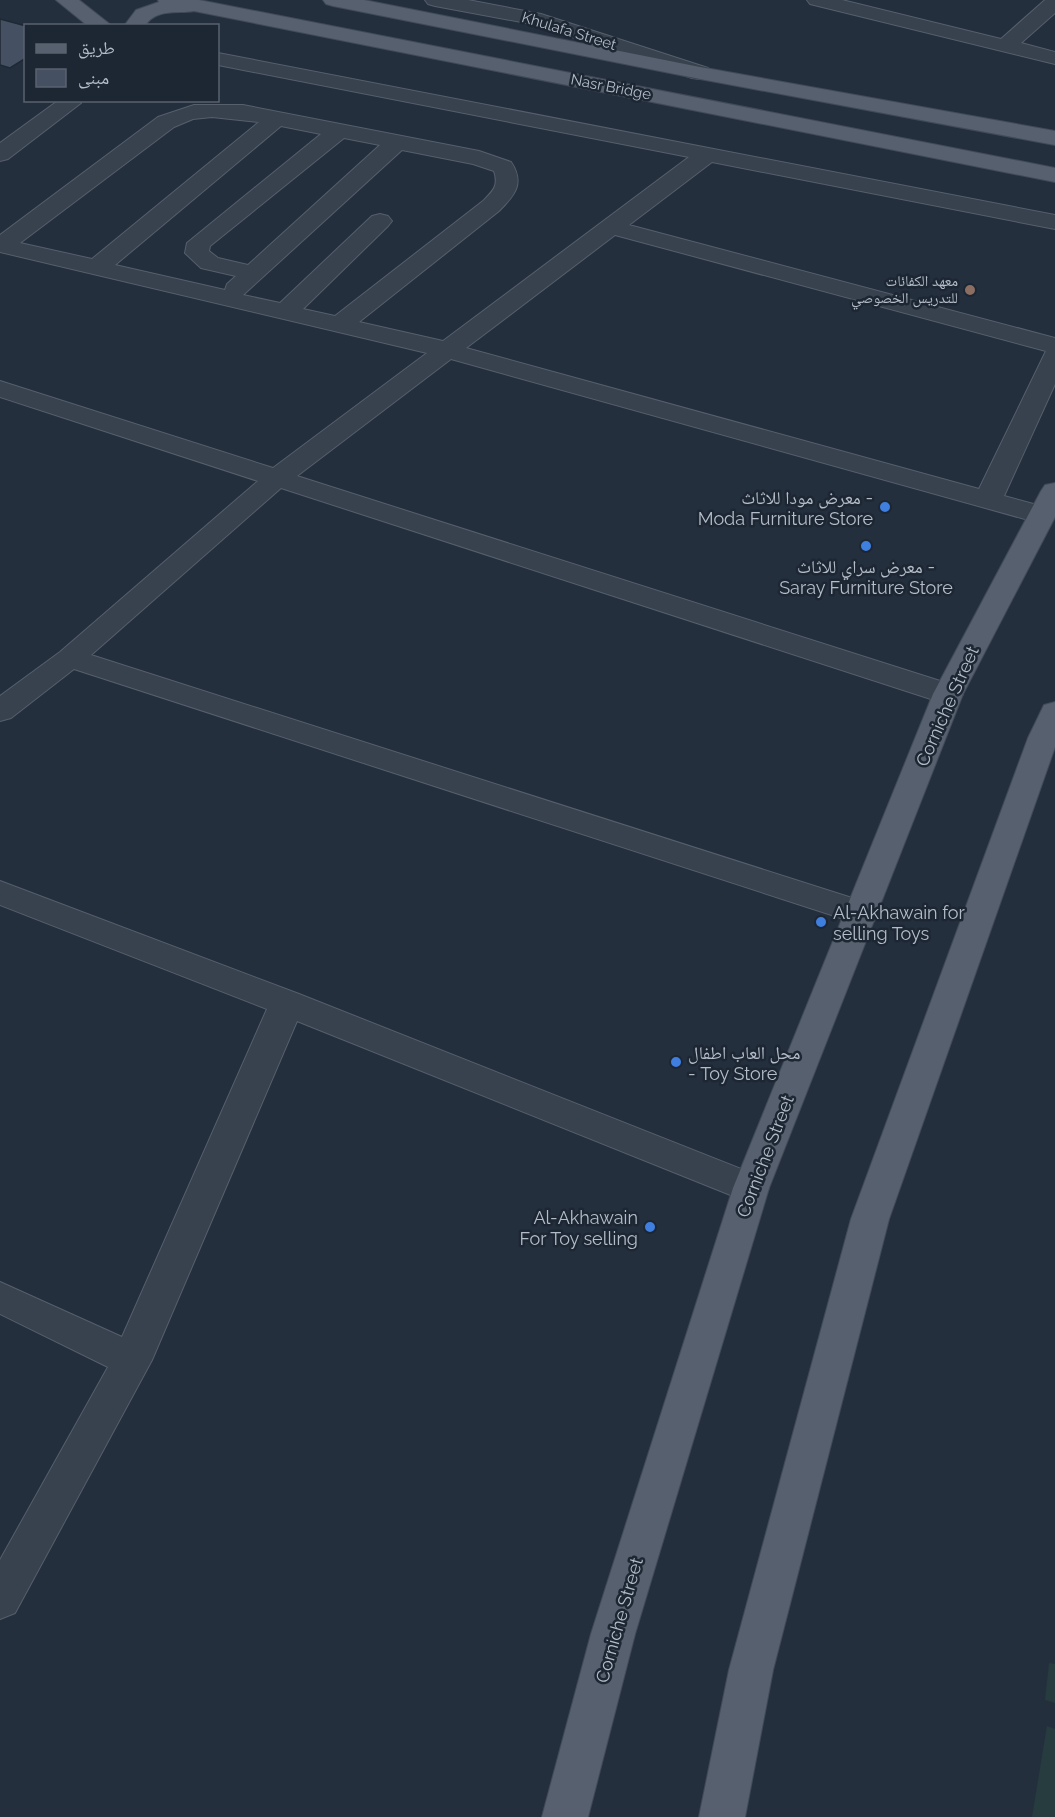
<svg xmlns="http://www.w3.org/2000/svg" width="1055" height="1817" viewBox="0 0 1055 1817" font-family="Raleway,'Noto Naskh Arabic',sans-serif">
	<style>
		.green { fill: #263c3f }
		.building { fill: #455162; stroke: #1f2835; stroke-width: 1.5 }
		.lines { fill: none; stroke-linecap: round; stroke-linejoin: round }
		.minor-casing { stroke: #565f6c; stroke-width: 2 }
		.major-casing { stroke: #414a57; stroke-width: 2 }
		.minor { fill: #38414e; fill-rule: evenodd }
		.major { fill: #56606e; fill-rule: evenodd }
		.education-dot { fill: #8d6e63; stroke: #1d2633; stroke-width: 2 }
		.shop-dot { fill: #3f7fe0; stroke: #1d2633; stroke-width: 2 }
		.labels { text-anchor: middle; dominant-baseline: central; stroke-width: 5; stroke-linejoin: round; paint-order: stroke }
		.far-street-label { font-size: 15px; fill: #b4bcc9; stroke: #1d2633 }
		.far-poi-label { font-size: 15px; fill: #b4bcc9; stroke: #1d2633; text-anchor: end }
		.poi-label { font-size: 18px; fill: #b4bcc9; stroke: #1d2633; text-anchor: end }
		.street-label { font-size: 18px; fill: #b4bcc9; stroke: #1d2633 }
	</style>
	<rect width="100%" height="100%" fill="#242f3e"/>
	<!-- green -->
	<g class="green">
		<polygon points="1049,1663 1055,1664 1055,1703 1045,1700"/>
		<polygon points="1047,1726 1055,1729 1055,1817 1032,1817"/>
	</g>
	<!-- building -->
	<polygon class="building" points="0,19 26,26 26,58 10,68 0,65"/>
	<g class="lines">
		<!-- minor casing -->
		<g class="minor-casing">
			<g id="minor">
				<polygon points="425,0 468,0 541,14 708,68 711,73 708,78 700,79 692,78 537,25 435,6 428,4"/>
				<polygon points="807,0 842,0 1001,39 1045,0 1055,0 1055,13 1021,43 1055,52 1055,64 810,4"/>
				<path d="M218,53L1055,215V229L712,162L629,225L1055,338V384L1004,496L1052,509L1055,514L1052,521L1042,523L1032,521L451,359L297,476L959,687L963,694L959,701L948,703L937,701L281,488L91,655L874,905L879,913L874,921L862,925L850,921L74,669L11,718L0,721V696L60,652L258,481L0,397V381L273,468L427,353L0,252V235L158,117L194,105H243L479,151L511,162C525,183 515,195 499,211L359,322L443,341L689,157L218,65ZM212,117L259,122L92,259L20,243L174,127L193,119ZM281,126L321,134L187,243L185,253L201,268L236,276L227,284L225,290L115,265ZM344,138L380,145L248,265L218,258L209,251L210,246ZM402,150L473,164L494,171C499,186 493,191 483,201L335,316L303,309L388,226L392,221L388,216L380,214L372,216L280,303L243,295ZM615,235L1046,351L979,489L466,348Z"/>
				<polygon points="59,100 79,100 81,103 8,159 0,161 0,143"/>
				<polygon points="0,881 299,994 764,1178 769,1188 764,1198 751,1202 738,1198 297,1021 152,1360 15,1613 0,1619 0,1560 108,1367 0,1314 0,1282 122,1337 267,1009 0,905"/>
			</g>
		</g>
		<!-- major casing -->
		<g class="major-casing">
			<g id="major">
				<polygon points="56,0 79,0 112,26 88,26"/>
				<path d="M158,0H199L1055,168V182L194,11C177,14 156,8 145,26H124L136,10L159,2Z"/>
				<polygon points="323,0 364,0 700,67 1055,131 1055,145 700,79 333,6 326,4"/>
				<polygon points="1055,483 1055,517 963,694 769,1188 635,1634 588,1817 542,1817 591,1634 733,1188 933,694 1041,491 1045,485"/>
				<polygon points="1055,702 1055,747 889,1219 773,1670 745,1817 699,1817 729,1670 851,1219 1028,738 1044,705"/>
			</g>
		</g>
		<!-- minor -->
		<use href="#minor" class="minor"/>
		<!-- major -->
		<use href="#major" class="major"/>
	</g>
	<!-- markers -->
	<circle class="education-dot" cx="970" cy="290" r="6"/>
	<g class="shop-dot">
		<circle cx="885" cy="507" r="6"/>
		<circle cx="866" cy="546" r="6"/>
		<circle cx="821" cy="922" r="6"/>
		<circle cx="676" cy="1062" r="6"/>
		<circle cx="650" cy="1227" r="6"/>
	</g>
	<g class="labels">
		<!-- far-street labels -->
		<g class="far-street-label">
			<text transform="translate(569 31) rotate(17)">Khulafa Street</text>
			<text transform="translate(611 87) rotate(11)">Nasr Bridge</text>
		</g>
		<!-- far-poi labels -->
		<g class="far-poi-label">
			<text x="958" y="281">معهد الكفائات<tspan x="958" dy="17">للتدريس الخصوصي</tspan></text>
		</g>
		<!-- poi labels -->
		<g class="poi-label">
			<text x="873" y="497">معرض مودا للاثاث -<tspan x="873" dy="21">Moda Furniture Store</tspan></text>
			<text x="866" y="566" text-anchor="middle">معرض سراي للاثاث -<tspan x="866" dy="21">Saray Furniture Store</tspan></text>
			<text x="833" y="912" text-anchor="start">Al-Akhawain for<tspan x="833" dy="21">selling Toys</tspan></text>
			<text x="688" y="1052" text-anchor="start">محل العاب اطفال<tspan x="688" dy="21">- Toy Store</tspan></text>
			<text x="638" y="1217">Al-Akhawain<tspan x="638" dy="21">For Toy selling</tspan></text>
		</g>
		<!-- street labels -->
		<g class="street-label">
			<text transform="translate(947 706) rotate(-66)">Corniche Street</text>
			<text transform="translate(765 1156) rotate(-69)">Corniche Street</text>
			<text transform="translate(619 1620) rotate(-74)">Corniche Street</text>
		</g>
	</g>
	<!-- legend -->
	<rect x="24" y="24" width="195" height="78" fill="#1d2633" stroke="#59626f" stroke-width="1.5"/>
	<rect x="36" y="44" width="30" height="9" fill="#56606e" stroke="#59626f" stroke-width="1.5"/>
	<text x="78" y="54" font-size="18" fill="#b4bcc9">طريق</text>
	<rect x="36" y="69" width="30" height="18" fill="#455162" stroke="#59626f" stroke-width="1.5"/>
	<text x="78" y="84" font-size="18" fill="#b4bcc9">مبنى</text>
</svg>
